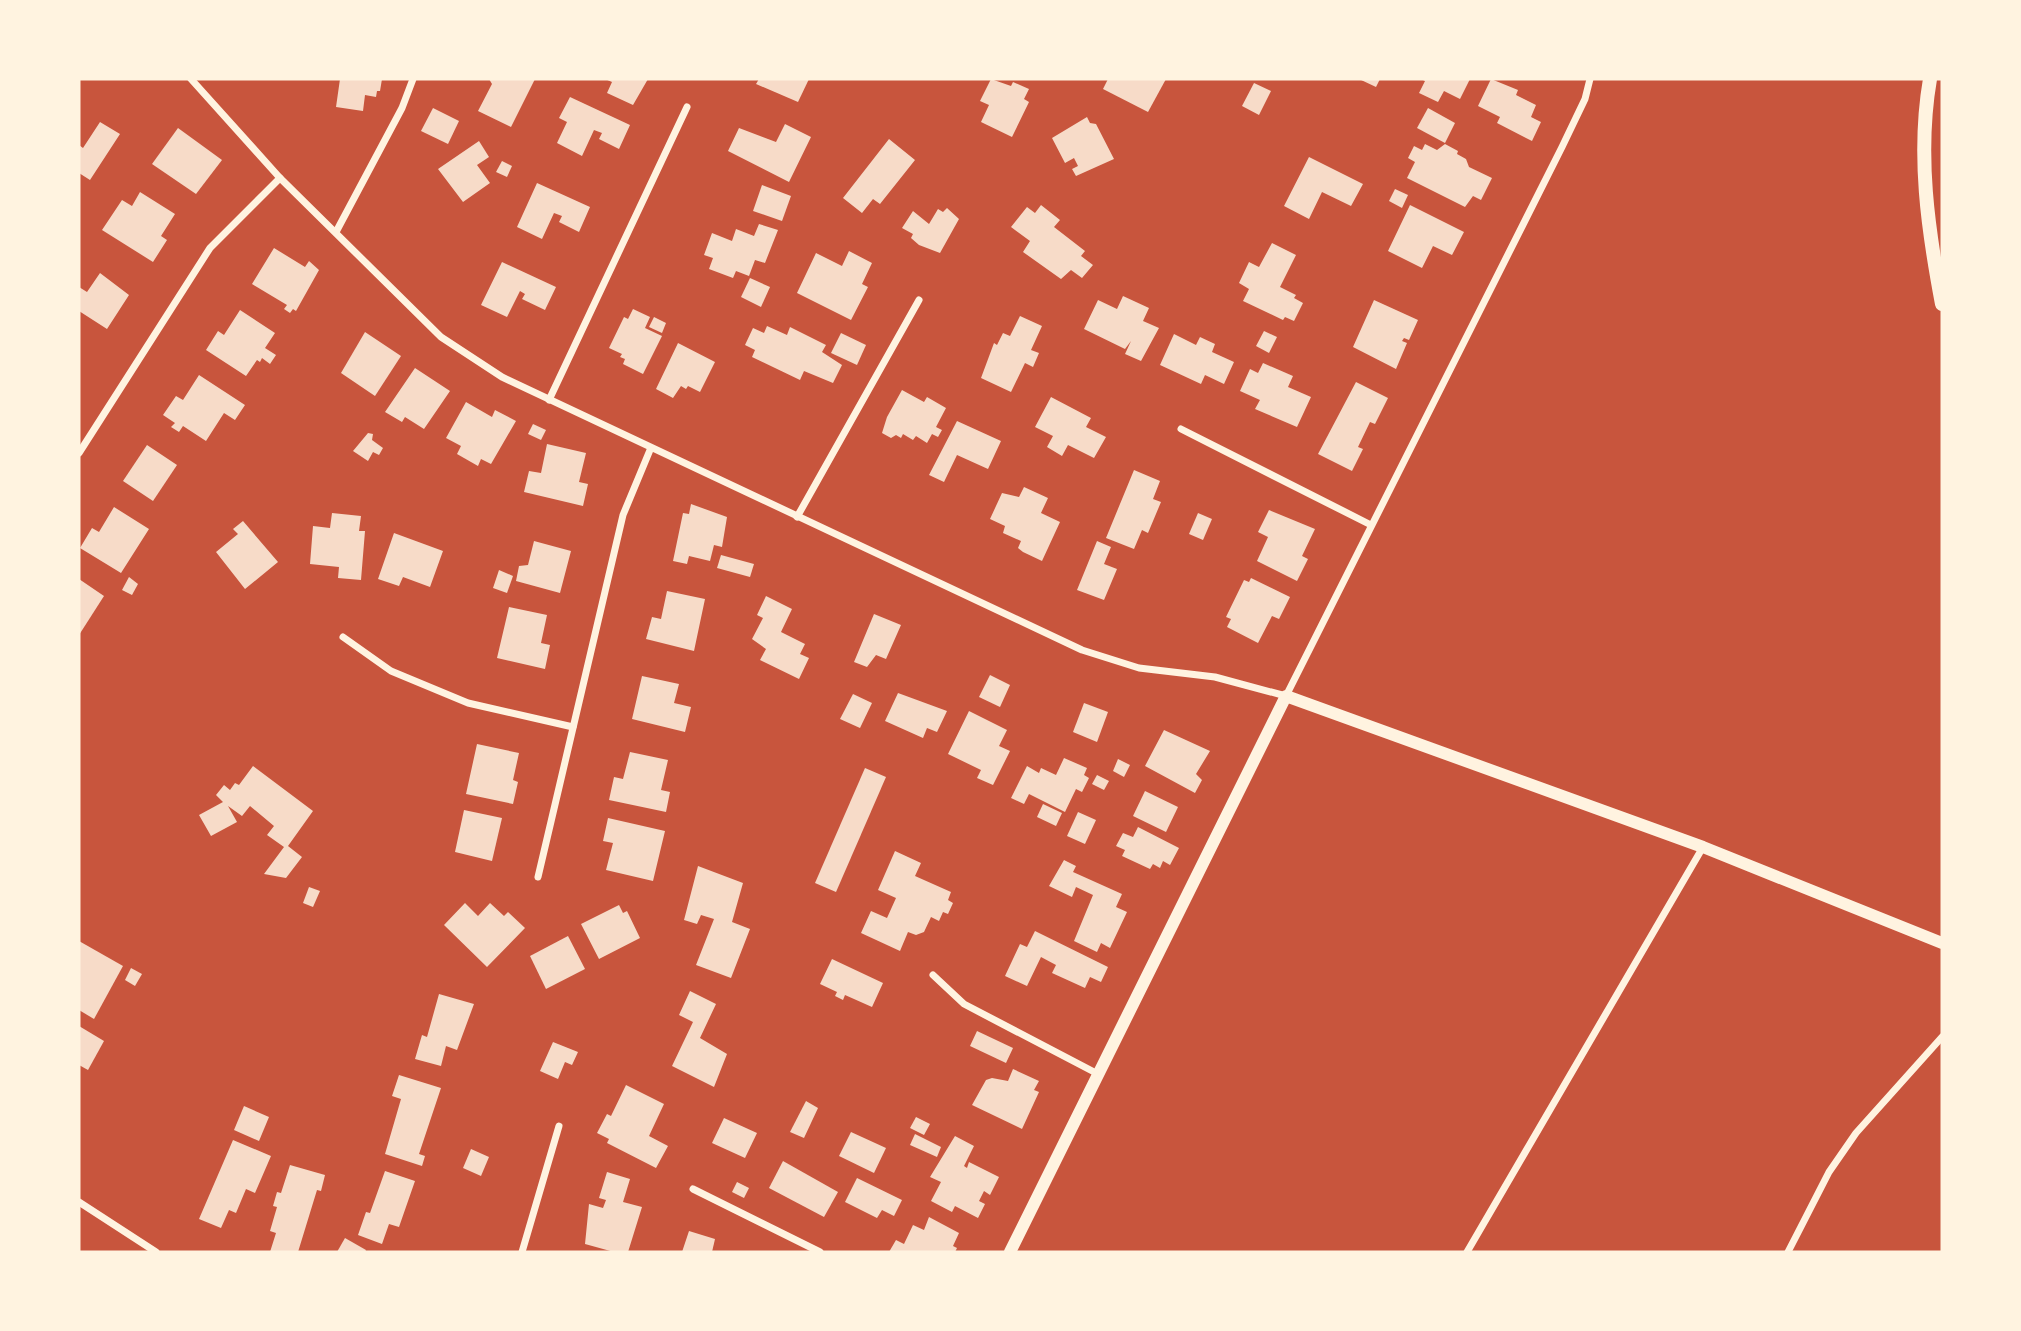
<svg xmlns="http://www.w3.org/2000/svg" width="2021" height="1331" viewBox="0 0 2021 1331" font-family="Karla,sans-serif">
	<style>
		.building { fill: #f7dbc8 }
		.lines { fill: none; stroke-linecap: round; stroke-linejoin: round }
		.minor { stroke: #fff3e0; stroke-width: 7 }
		.tertiary { stroke: #fff3e0; stroke-width: 12 }
		.secondary { stroke: #fff3e0; stroke-width: 14 }
	</style>
	<rect width="100%" height="100%" fill="#c8553d"/>
	<!-- building -->
	<g class="building">
		<polygon points="340,79 382,79 380,91 377,91 376,97 365,95 363,111 336,107"/>
		<polygon points="489,79 535,79 511,127 478,111 492,84"/>
		<polygon points="605,79 648,79 633,105 607,93 612,82"/>
		<polygon points="759,79 809,79 798,102 756,84"/>
		<polygon points="991,79 1011,86 1013,82 1029,89 1024,99 1029,102 1012,137 981,122 989,105 980,101"/>
		<polygon points="1108,79 1166,79 1148,112 1103,89"/>
		<polygon points="1359,79 1380,79 1376,87"/>
		<polygon points="1421,79 1470,79 1460,99 1444,91 1438,102 1419,93 1425,81"/>
		<polygon points="1491,79 1518,90 1516,95 1536,105 1531,117 1541,122 1532,141 1497,123 1500,117 1478,106"/>
		<polygon points="1254,83 1271,91 1259,115 1242,106"/>
		<polygon points="570,97 630,125 619,149 599,139 602,133 594,130 582,156 557,143 567,122 559,118"/>
		<polygon points="433,108 459,121 448,144 421,131"/>
		<polygon points="1428,108 1455,123 1445,143 1417,128"/>
		<polygon points="1087,117 1090,123 1096,124 1114,159 1076,176 1072,169 1078,166 1074,158 1065,163 1052,138"/>
		<polygon points="100,122 120,134 90,180 79,173 79,145 83,148"/>
		<polygon points="785,124 811,137 789,182 728,151 739,128 776,142"/>
		<polygon points="178,128 222,160 196,194 152,164"/>
		<polygon points="889,139 915,160 880,204 873,199 862,213 843,198"/>
		<polygon points="479,141 489,157 477,165 490,183 463,202 438,169"/>
		<polygon points="1425,144 1437,150 1445,144 1458,151 1457,154 1466,159 1469,167 1492,178 1481,200 1473,196 1465,207 1407,178 1415,162 1408,158 1414,146 1422,150"/>
		<polygon points="1309,157 1363,184 1351,206 1322,192 1309,219 1284,206"/>
		<polygon points="502,161 512,166 507,177 496,172"/>
		<polygon points="537,183 590,207 579,232 559,222 562,216 554,213 542,239 517,227"/>
		<polygon points="762,185 791,196 782,221 753,211"/>
		<polygon points="1395,189 1408,195 1402,208 1389,201"/>
		<polygon points="140,192 175,214 161,236 167,240 153,262 102,230 122,200 132,206"/>
		<polygon points="1041,205 1060,220 1054,227 1085,251 1081,256 1093,265 1082,278 1071,270 1061,279 1023,252 1030,241 1011,227 1027,207 1035,213"/>
		<polygon points="1410,205 1464,232 1452,255 1433,246 1422,268 1388,251"/>
		<polygon points="947,208 959,219 940,253 919,245 911,238 913,234 902,228 913,211 929,224 938,209 943,212"/>
		<polygon points="759,224 778,230 765,263 755,260 749,276 736,271 733,278 709,269 713,258 704,255 712,233 732,241 736,229 754,236"/>
		<polygon points="1272,243 1296,255 1280,287 1296,295 1294,298 1303,303 1294,321 1285,317 1283,320 1243,301 1249,289 1239,283 1249,262 1259,267"/>
		<polygon points="274,248 305,267 309,261 319,270 296,311 293,309 290,313 284,309 287,305 252,284"/>
		<polygon points="849,251 872,263 862,284 868,287 851,320 797,293 816,253 842,266"/>
		<polygon points="502,262 556,287 545,310 522,299 525,294 520,291 507,317 481,305"/>
		<polygon points="100,273 129,295 107,329 79,311 79,287 87,292"/>
		<polygon points="750,278 770,287 761,307 741,297"/>
		<polygon points="1123,296 1149,308 1143,321 1159,328 1141,361 1125,354 1131,341 1125,349 1084,329 1098,300 1117,309"/>
		<polygon points="1374,300 1418,320 1409,340 1404,338 1402,341 1407,343 1396,369 1353,347"/>
		<polygon points="633,309 650,317 645,328 662,336 643,374 623,364 625,359 620,357 622,354 609,348 624,317 628,319"/>
		<polygon points="240,310 275,333 265,348 276,355 270,364 262,358 260,362 257,360 246,376 206,350 218,331 224,335"/>
		<polygon points="1020,316 1042,326 1031,350 1039,353 1033,367 1025,363 1011,392 981,378 994,343 997,345 1003,333 1010,336"/>
		<polygon points="654,317 666,323 662,333 649,327"/>
		<polygon points="767,326 787,335 790,327 826,345 822,352 842,365 833,383 804,371 800,380 752,357 755,350 745,345 753,328 764,333"/>
		<polygon points="1264,331 1277,337 1269,353 1256,346"/>
		<polygon points="365,332 401,356 375,396 341,373"/>
		<polygon points="841,333 866,345 857,365 831,353"/>
		<polygon points="1174,334 1196,345 1200,337 1215,344 1212,352 1234,362 1224,384 1205,375 1201,384 1160,365"/>
		<polygon points="678,343 715,362 700,392 688,386 686,389 681,386 673,398 656,389"/>
		<polygon points="1263,363 1293,376 1288,387 1311,397 1297,427 1255,409 1260,400 1240,391 1250,369 1258,373"/>
		<polygon points="415,368 450,391 424,429 405,417 402,422 385,412"/>
		<polygon points="199,375 245,405 235,420 224,413 206,441 183,426 179,432 171,427 175,423 163,415 176,396 183,400"/>
		<polygon points="1356,382 1388,398 1375,424 1370,422 1358,447 1363,449 1352,471 1318,454"/>
		<polygon points="902,390 924,402 927,397 946,408 936,427 942,430 938,437 932,434 927,443 916,436 913,440 903,434 901,438 896,435 891,438 882,433 887,417"/>
		<polygon points="1051,397 1091,418 1086,427 1106,437 1094,458 1068,445 1062,456 1047,447 1053,436 1035,427"/>
		<polygon points="466,402 492,417 495,410 516,421 491,464 481,459 478,466 457,454 461,446 446,438"/>
		<polygon points="957,421 1001,441 988,469 957,455 944,482 929,475"/>
		<polygon points="533,424 546,430 541,440 528,434"/>
		<polygon points="368,433 373,434 372,440 383,448 379,455 373,452 368,461 353,451"/>
		<polygon points="547,444 586,453 579,482 588,484 583,506 524,492 529,471 541,473"/>
		<polygon points="147,445 177,465 153,501 123,481"/>
		<polygon points="1134,470 1160,481 1153,499 1161,502 1148,533 1142,530 1134,549 1106,538"/>
		<polygon points="1024,487 1048,498 1041,513 1060,522 1042,561 1023,552 1018,548 1021,541 1003,533 1005,526 990,519 1002,493 1019,497"/>
		<polygon points="691,504 727,517 722,547 714,545 710,561 689,556 687,564 673,561 683,513 689,514"/>
		<polygon points="114,507 149,529 121,573 80,548 92,528 99,532"/>
		<polygon points="1269,510 1315,529 1302,556 1308,559 1297,581 1257,561 1268,537 1258,532"/>
		<polygon points="332,513 361,516 359,531 365,531 361,580 338,578 339,567 310,564 313,526 330,528"/>
		<polygon points="1198,513 1212,519 1203,540 1189,534"/>
		<polygon points="243,521 278,562 245,589 216,552 238,534 233,529"/>
		<polygon points="394,533 443,551 430,587 403,577 399,586 378,579"/>
		<polygon points="534,541 571,551 560,593 516,581 519,566 528,565"/>
		<polygon points="1097,541 1111,547 1104,564 1117,569 1104,600 1077,590"/>
		<polygon points="721,555 754,564 750,577 717,568"/>
		<polygon points="499,570 513,576 507,593 493,588"/>
		<polygon points="129,577 138,584 132,595 122,590"/>
		<polygon points="1251,578 1290,597 1279,619 1272,616 1258,643 1227,627 1231,619 1226,617 1244,580 1249,582"/>
		<polygon points="79,579 104,596 79,635"/>
		<polygon points="667,591 705,599 694,651 646,639 652,617 661,619"/>
		<polygon points="766,596 792,609 781,632 805,644 800,654 809,658 799,679 760,660 766,649 752,639 763,618 757,615"/>
		<polygon points="509,607 547,615 541,643 550,645 545,669 497,658"/>
		<polygon points="874,614 901,625 886,659 876,655 867,667 854,662"/>
		<polygon points="990,675 1010,685 1000,707 979,697"/>
		<polygon points="642,676 679,684 674,703 691,707 685,732 632,719"/>
		<polygon points="898,693 947,711 937,732 927,728 923,738 885,721"/>
		<polygon points="853,694 872,703 860,728 840,719"/>
		<polygon points="1084,703 1108,712 1097,742 1073,732"/>
		<polygon points="969,711 1007,730 999,746 1010,751 993,785 977,778 981,770 948,754"/>
		<polygon points="1164,730 1210,751 1196,774 1202,780 1195,793 1145,766"/>
		<polygon points="477,744 519,753 513,780 518,782 513,804 466,794"/>
		<polygon points="630,752 668,760 661,790 670,792 666,812 609,800 614,777 623,779"/>
		<polygon points="1064,758 1087,768 1084,775 1089,778 1082,792 1076,789 1065,812 1029,794 1024,804 1011,798 1027,766 1039,773 1041,768 1056,775"/>
		<polygon points="1118,759 1130,765 1124,777 1113,771"/>
		<polygon points="253,766 313,811 288,846 302,857 286,878 264,874 284,847 267,835 274,826 250,806 242,816 228,806 237,822 211,836 199,815 223,802 216,795 224,785 230,790 235,783 239,785"/>
		<polygon points="865,768 886,777 836,892 815,883"/>
		<polygon points="1097,775 1109,781 1104,790 1092,784"/>
		<polygon points="1145,791 1178,807 1166,832 1133,816"/>
		<polygon points="1043,804 1062,813 1056,826 1037,817"/>
		<polygon points="464,810 502,818 492,861 455,852"/>
		<polygon points="1078,812 1096,820 1085,844 1067,836"/>
		<polygon points="608,818 665,831 653,881 606,870 613,843 603,841"/>
		<polygon points="1138,827 1179,848 1170,865 1163,861 1160,868 1153,864 1150,869 1122,856 1125,850 1116,846 1123,833 1133,837"/>
		<polygon points="895,851 921,863 915,876 951,892 948,900 953,903 948,914 943,912 939,921 931,917 924,932 916,935 908,932 900,951 861,933 871,911 887,918 896,898 878,890"/>
		<polygon points="1064,860 1076,866 1073,872 1122,894 1116,907 1127,912 1110,948 1101,943 1097,952 1074,941 1093,895 1076,887 1072,897 1049,886"/>
		<polygon points="698,866 743,883 732,922 750,929 731,978 696,965 714,919 701,915 697,924 684,920"/>
		<polygon points="309,887 320,891 313,907 303,903"/>
		<polygon points="465,903 478,916 490,903 504,916 508,912 525,928 487,967 444,925"/>
		<polygon points="619,905 623,913 627,911 640,938 599,959 581,924"/>
		<polygon points="1035,931 1108,967 1101,982 1090,977 1085,988 1052,973 1056,965 1041,957 1027,986 1005,976 1020,944 1027,947"/>
		<polygon points="568,936 585,969 546,989 530,956"/>
		<polygon points="79,941 123,966 94,1019 79,1010"/>
		<polygon points="832,959 883,983 872,1007 845,995 843,1000 835,996 837,992 820,984"/>
		<polygon points="131,968 142,974 135,986 125,980"/>
		<polygon points="690,991 716,1004 700,1038 727,1054 714,1087 672,1066 693,1022 679,1015"/>
		<polygon points="439,994 474,1004 457,1050 446,1046 441,1066 415,1059 422,1035 427,1037"/>
		<polygon points="79,1026 104,1041 88,1070 79,1065"/>
		<polygon points="977,1031 1013,1048 1006,1063 970,1046"/>
		<polygon points="553,1042 578,1052 572,1065 565,1062 558,1079 540,1071"/>
		<polygon points="1013,1069 1039,1081 1034,1090 1039,1092 1022,1129 972,1105 986,1080 992,1078 1008,1081"/>
		<polygon points="399,1075 441,1088 419,1154 425,1156 422,1166 385,1154 401,1099 392,1096"/>
		<polygon points="626,1085 664,1104 649,1136 668,1146 656,1168 607,1143 609,1139 597,1133 607,1114 611,1116"/>
		<polygon points="806,1101 818,1108 804,1138 790,1132"/>
		<polygon points="244,1106 269,1117 259,1141 234,1130"/>
		<polygon points="916,1117 930,1124 924,1135 910,1128"/>
		<polygon points="724,1118 757,1133 745,1158 712,1143"/>
		<polygon points="851,1132 886,1148 874,1173 839,1156"/>
		<polygon points="915,1134 941,1147 937,1157 910,1145"/>
		<polygon points="955,1136 974,1146 964,1166 967,1168 969,1162 999,1177 990,1195 984,1191 979,1201 985,1204 978,1218 955,1206 952,1212 931,1201 941,1182 930,1177"/>
		<polygon points="233,1140 271,1156 255,1193 246,1189 236,1213 229,1210 221,1228 199,1219"/>
		<polygon points="471,1149 489,1157 481,1176 463,1168"/>
		<polygon points="783,1161 838,1192 824,1217 769,1188"/>
		<polygon points="290,1165 325,1175 321,1191 317,1190 298,1252 270,1252 276,1233 270,1231 277,1207 273,1206 277,1192 281,1193"/>
		<polygon points="385,1171 415,1181 399,1227 389,1224 382,1244 358,1235 366,1212 370,1213"/>
		<polygon points="607,1172 630,1179 623,1202 642,1207 628,1252 614,1252 585,1244 589,1204 603,1208 606,1200 599,1198"/>
		<polygon points="857,1178 902,1200 894,1216 882,1210 877,1218 845,1202"/>
		<polygon points="737,1182 749,1188 744,1198 732,1192"/>
		<polygon points="929,1217 959,1233 953,1246 957,1248 955,1252 889,1252 896,1240 904,1244 913,1225 924,1230"/>
		<polygon points="689,1231 715,1239 712,1252 682,1252"/>
		<polygon points="345,1238 366,1250 365,1252 337,1252"/>
	</g>
	<g class="lines">
		<!-- minor -->
		<g class="minor">
			<polyline points="191,79 280,178 441,337 502,377 1082,650 1139,668 1215,677 1286,696 1562,147 1585,99 1590,79"/>
			<polyline points="336,232 402,108 413,79"/>
			<polyline points="549,400 687,107"/>
			<polyline points="1181,429 1371,525"/>
			<polyline points="79,453 210,248 280,178"/>
			<polyline points="797,517 919,300"/>
			<polyline points="343,637 391,671 468,703 573,727"/>
			<polyline points="538,877 623,515 650,450"/>
			<polyline points="933,975 964,1004 1098,1074"/>
			<polyline points="693,1189 820,1252"/>
			<polyline points="79,1202 156,1252"/>
			<polyline points="522,1252 559,1126"/>
			<polyline points="1467,1252 1703,847"/>
			<polyline points="1788,1252 1829,1172 1856,1133 1942,1037"/>
		</g>
		<!-- tertiary -->
		<polyline class="tertiary" points="1010,1252 1286,696 1703,847 1942,943"/>
		<!-- secondary -->
		<path class="secondary" d="M1930,79C1917,154 1928,230 1942,304"/>
	</g>
	<!-- border -->
	<rect width="2021" height="1331" fill="none" stroke="#fff3e0" stroke-width="161"/>
</svg>
